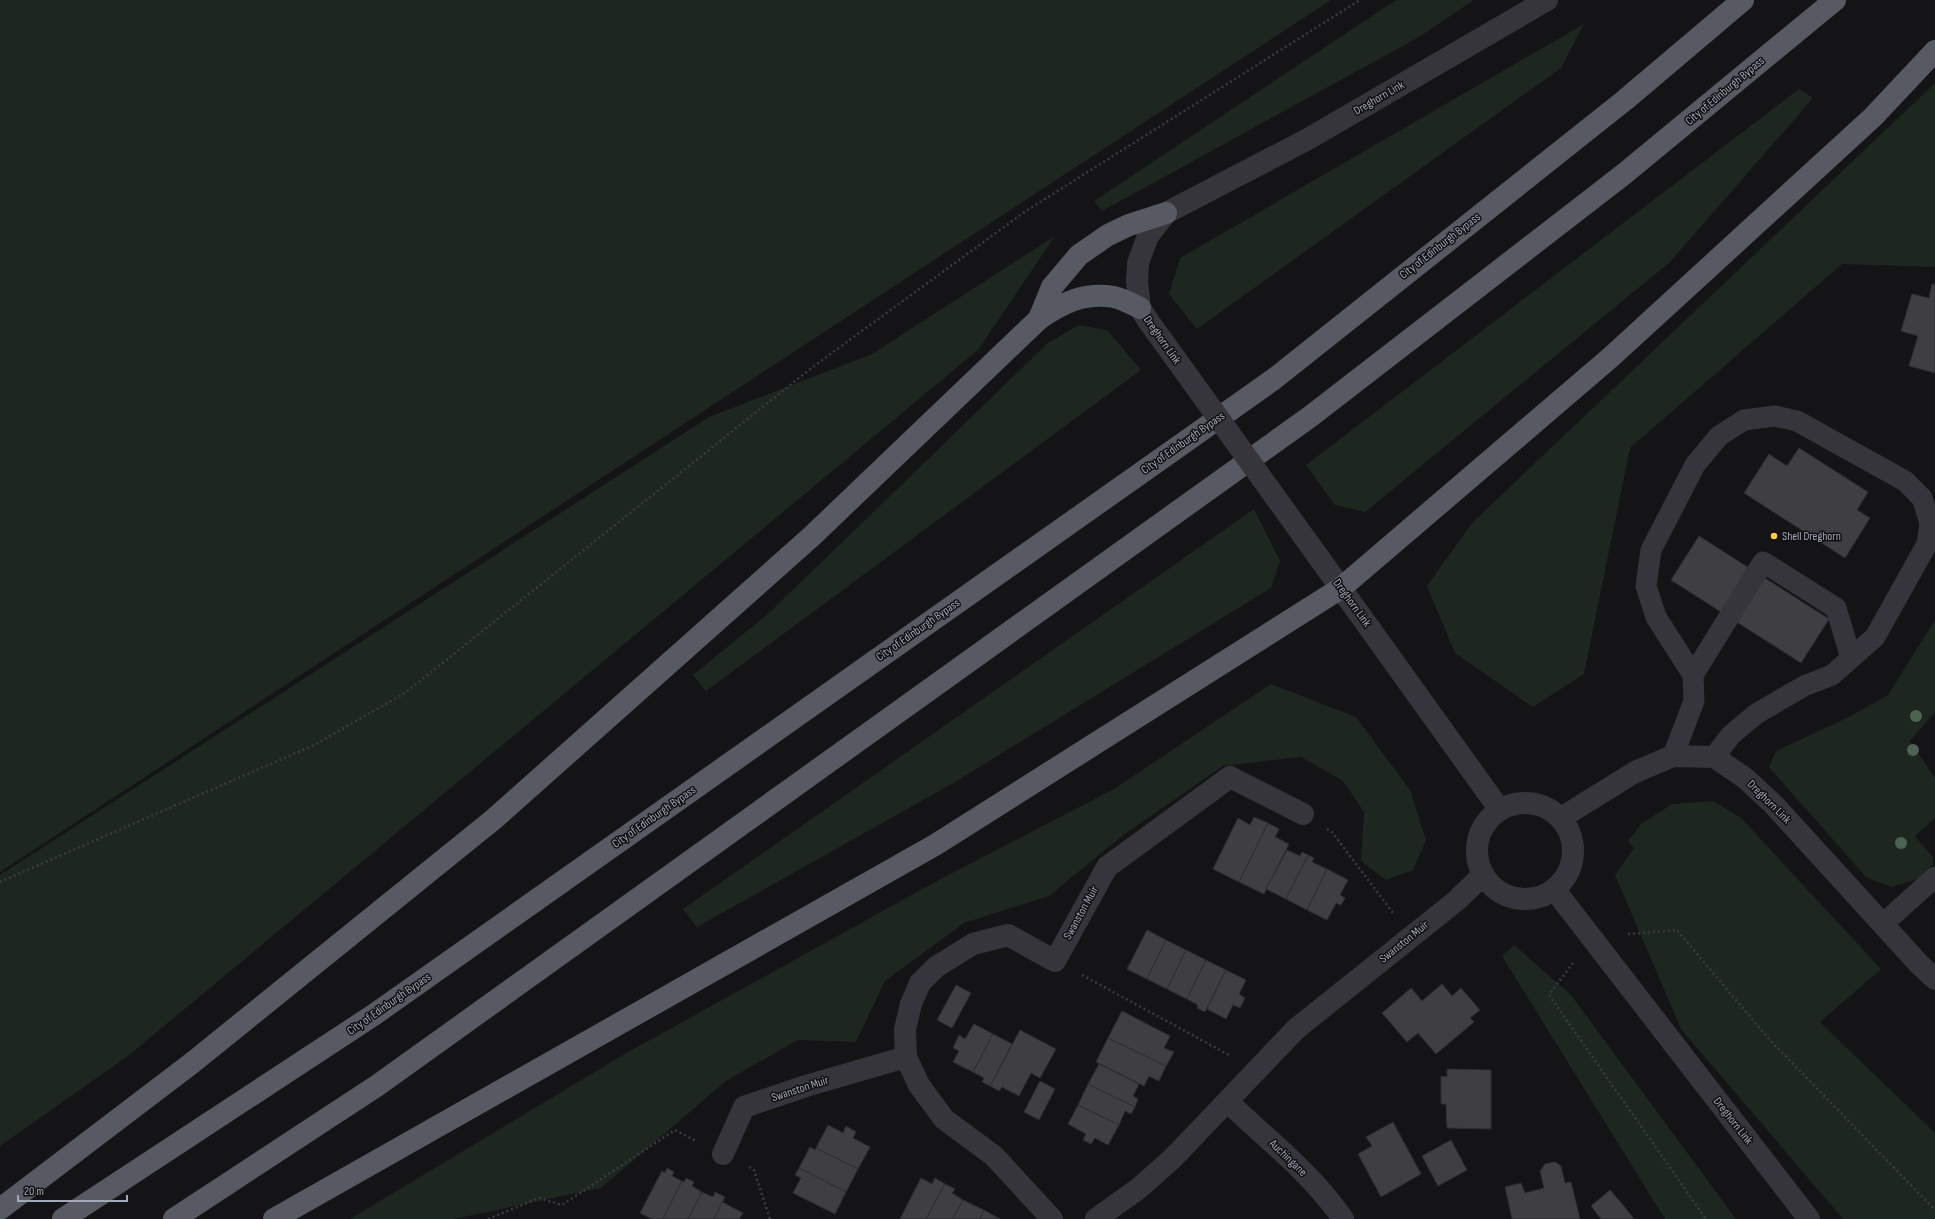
<svg xmlns="http://www.w3.org/2000/svg" width="1935" height="1219" viewBox="0 0 1935 1219" font-family="'Sofia Sans Condensed',sans-serif">
	<style>
		.green { fill: #1e2620 }
		.building { fill: #3e3e43; stroke: #2e2e32 }
		.lines { fill: none; stroke-linecap: round; stroke-linejoin: round }
		.path { stroke: #3a3c42; stroke-width: 2.5; stroke-dasharray: 2 3; stroke-linecap: butt }
		.service { stroke: #35353b; stroke-width: 21 }
		.minor { stroke: #35353b; stroke-width: 22 }
		.tertiary { stroke: #35353b; stroke-width: 22 }
		.trunk { stroke: #585a63; stroke-width: 22 }
		.tertiary-bridge { stroke: #35353b; stroke-width: 22 }
		.tree { fill: #4c6351 }
		.poi-dot { fill: #fece24; stroke: #0f0f11; stroke-width: 1.5 }
		.labels { text-anchor: middle; dominant-baseline: central; stroke-width: 3; stroke-linejoin: round; paint-order: stroke }
		.street-label { font-size: 12px; fill: #a4a8b7; stroke: #0f0f11 }
		.poi-label { font-size: 12px; fill: #a4a8b7; stroke: #0f0f11; text-anchor: start }
	</style>
	<rect width="100%" height="100%" fill="#141416"/>
	<!-- green -->
	<g class="green">
		<polygon points="0,0 1331,0 0,872"/>
		<polygon points="1396,0 1474,0 1419,37 1102,211 1094,201"/>
		<polygon points="1584,24 1561,68 1197,329 1169,294 1180,258"/>
		<polygon points="1935,83 1935,267 1842,264 1630,448 1584,674 1533,707 1455,653 1427,586 1472,523"/>
		<polygon points="1799,89 1813,98 1670,262 1365,512 1335,505 1306,465"/>
		<polygon points="1055,236 978,350 128,1056 0,1146 0,875 709,417 872,354"/>
		<polygon points="1079,325 1107,330 1141,370 706,691 693,675 770,612 1048,343"/>
		<polygon points="1254,509 1280,561 1271,588 950,785 697,927 683,909"/>
		<polygon points="1935,620 1935,712 1910,741 1935,778 1935,818 1915,836 1933,857 1933,864 1918,879 1891,887 1866,877 1769,767 1776,751 1847,718 1888,695"/>
		<polygon points="1271,684 1356,717 1410,790 1426,840 1413,870 1386,880 1361,861 1364,812 1343,781 1301,757 1223,766 1122,836 1049,896 964,923 885,981 856,1042 798,1040 726,1081 601,1188 454,1219 350,1219 623,1055 933,883 1114,789"/>
		<polygon points="1713,801 1741,818 1881,969 1820,1022 1935,1133 1935,1219 1843,1219 1681,1029 1615,875 1634,848 1628,841 1641,824 1672,804"/>
		<polygon points="1514,945 1571,995 1736,1219 1665,1219 1502,956"/>
	</g>
	<!-- building -->
	<g class="building">
		<polygon points="1932,284 1935,285 1935,373 1909,366 1918,336 1901,331 1912,294 1929,298"/>
		<polygon points="1799,448 1868,492 1857,510 1870,518 1845,558 1744,493 1769,454 1787,466"/>
		<polygon points="1699,536 1829,619 1801,663 1671,580"/>
		<polygon points="1254,817 1268,823 1239,882 1213,869 1238,818 1250,825"/>
		<polygon points="1268,823 1279,829 1275,837 1289,844 1264,894 1239,882"/>
		<polygon points="1287,850 1300,856 1302,852 1308,855 1286,899 1266,889"/>
		<polygon points="1308,855 1314,858 1312,862 1327,869 1307,910 1286,899"/>
		<polygon points="1327,869 1348,880 1340,895 1345,898 1341,905 1336,903 1327,920 1307,910"/>
		<polygon points="1147,930 1166,940 1147,979 1127,969"/>
		<polygon points="1166,940 1186,950 1167,989 1147,979"/>
		<polygon points="1186,950 1206,960 1187,999 1167,989"/>
		<polygon points="1206,960 1226,970 1205,1012 1197,1008 1198,1005 1187,999"/>
		<polygon points="1226,970 1246,980 1239,994 1245,998 1240,1008 1233,1005 1226,1019 1207,1009"/>
		<polygon points="1442,984 1452,996 1461,988 1480,1010 1470,1018 1474,1022 1436,1054 1418,1033 1407,1042 1382,1013 1411,988 1422,1001"/>
		<polygon points="956,985 971,993 952,1028 937,1020"/>
		<polygon points="1122,1011 1170,1036 1164,1048 1174,1052 1166,1066 1108,1038"/>
		<polygon points="974,1024 993,1034 973,1072 953,1062 959,1051 953,1048 959,1035 965,1039"/>
		<polygon points="1020,1030 1056,1049 1040,1078 1031,1073 1019,1096 1002,1087 999,1091 990,1086"/>
		<polygon points="993,1034 1012,1044 990,1086 982,1082 984,1078 973,1072"/>
		<polygon points="1108,1038 1166,1066 1159,1081 1149,1076 1144,1086 1096,1062"/>
		<polygon points="1099,1064 1139,1084 1133,1096 1138,1099 1135,1107 1088,1084"/>
		<polygon points="1447,1069 1491,1070 1491,1129 1447,1128 1446,1104 1441,1104 1441,1076 1447,1077"/>
		<polygon points="1040,1081 1055,1089 1039,1120 1024,1112"/>
		<polygon points="1088,1084 1135,1107 1131,1114 1125,1111 1119,1125 1078,1105"/>
		<polygon points="1078,1105 1119,1125 1108,1145 1095,1138 1091,1144 1083,1140 1086,1134 1068,1124"/>
		<polygon points="1393,1122 1421,1174 1381,1197 1358,1154 1372,1146 1366,1137"/>
		<polygon points="828,1125 843,1133 846,1126 856,1132 853,1138 870,1147 858,1169 816,1148"/>
		<polygon points="1451,1140 1467,1170 1438,1186 1422,1156"/>
		<polygon points="810,1147 815,1150 816,1148 858,1169 846,1192 799,1168"/>
		<polygon points="1555,1162 1561,1166 1565,1183 1571,1182 1580,1219 1512,1219 1505,1187 1521,1183 1525,1193 1544,1188 1540,1171 1545,1164"/>
		<polygon points="667,1168 674,1172 672,1176 682,1181 663,1219 652,1219 640,1213 662,1171 665,1173"/>
		<polygon points="799,1168 846,1192 835,1214 793,1193 801,1178 795,1175"/>
		<polygon points="686,1178 694,1182 692,1186 702,1192 688,1219 663,1219 682,1181 684,1182"/>
		<polygon points="921,1178 932,1184 935,1178 945,1184 926,1219 900,1219"/>
		<polygon points="945,1184 955,1189 952,1193 963,1200 953,1219 926,1219"/>
		<polygon points="1610,1190 1623,1205 1634,1219 1601,1219 1591,1206"/>
		<polygon points="702,1192 713,1197 715,1192 725,1197 714,1219 688,1219"/>
		<polygon points="963,1200 984,1210 980,1219 953,1219"/>
		<polygon points="722,1202 743,1213 739,1219 714,1219"/>
		<polygon points="984,1210 1000,1219 980,1219"/>
	</g>
	<g class="lines">
		<!-- path -->
		<g class="path">
			<polyline points="1327,829 1332,832 1393,913"/>
			<polyline points="0,882 314,745 405,693 814,366 1026,211 1360,0"/>
			<polyline points="1628,934 1677,930 1767,1037 1935,1210"/>
			<polyline points="1573,963 1549,995 1706,1219"/>
			<polyline points="1082,975 1229,1055"/>
			<polyline points="749,1167 754,1170 770,1219"/>
			<polyline points="488,1219 539,1198 562,1205 675,1130 696,1141"/>
		</g>
		<!-- service -->
		<g class="service">
			<polyline points="1693,675 1763,562 1836,608 1851,658"/>
			<polyline points="1673,756 1694,701 1693,675 1656,617 1646,586 1651,550 1695,465 1719,436 1744,420 1775,416 1797,421 1905,481 1922,498 1930,523 1927,544 1875,637 1832,675 1804,686 1756,714 1731,735 1714,757"/>
			<polyline points="1883,924 1935,877"/>
		</g>
		<!-- minor -->
		<g class="minor">
			<polyline points="1561,818 1635,772 1673,756 1714,757 1745,778 1774,805 1919,964 1935,979"/>
			<path d="M1228,1102C1268,1140 1312,1174 1343,1219"/>
			<polyline points="723,1154 744,1107 806,1086 906,1057"/>
			<polyline points="1052,1219 994,1156 944,1119 919,1085 906,1057 905,1029 911,1004 920,983 936,967 973,944 1008,935 1055,961 1107,867 1230,777 1303,814"/>
			<polyline points="1096,1219 1138,1189 1173,1158 1296,1029 1456,901 1483,875"/>
		</g>
		<!-- tertiary -->
		<g class="tertiary">
			<polyline points="1149,322 1140,308 1137,282 1138,263 1148,236 1166,213 1308,139 1547,0"/>
			<polyline points="1317,555 1500,810"/>
			<circle cx="1525" cy="851" r="48"/>
			<polyline points="1554,889 1809,1219"/>
		</g>
		<!-- trunk -->
		<g class="trunk">
			<polyline points="1039,319 1052,287 1079,255 1108,235 1129,225 1166,213"/>
			<path d="M0,1209L192,1063L494,819L812,536L1039,319C1062,303 1084,292 1114,297C1123,299 1132,304 1140,308"/>
			<polyline points="63,1219 375,1014 1274,379 1625,100 1743,0"/>
			<polyline points="174,1219 378,1085 1311,416 1624,174 1835,0"/>
			<polyline points="274,1219 935,845 1341,588 1611,357 1873,117 1935,51"/>
		</g>
		<!-- tertiary-bridge -->
		<polyline class="tertiary-bridge" points="1152,326 1317,555"/>
	</g>
	<!-- trees -->
	<g class="tree">
		<circle cx="1916" cy="716" r="6"/>
		<circle cx="1913" cy="750" r="6"/>
		<circle cx="1901" cy="843" r="6"/>
	</g>
	<!-- markers -->
	<circle class="poi-dot" cx="1774" cy="536" r="4"/>
	<g class="labels">
		<!-- street labels -->
		<g class="street-label">
			<text transform="translate(1725 91) rotate(-40)">City of Edinburgh Bypass</text>
			<text transform="translate(1379 98) rotate(-30)">Dreghorn Link</text>
			<text transform="translate(1440 246) rotate(-38)">City of Edinburgh Bypass</text>
			<text transform="translate(1162 340) rotate(55)">Dreghorn Link</text>
			<text transform="translate(1183 443) rotate(-35)">City of Edinburgh Bypass</text>
			<text transform="translate(1352 603) rotate(54)">Dreghorn Link</text>
			<text transform="translate(918 630) rotate(-35)">City of Edinburgh Bypass</text>
			<text transform="translate(1769 802) rotate(45)">Dreghorn Link</text>
			<text transform="translate(654 817) rotate(-35)">City of Edinburgh Bypass</text>
			<text transform="translate(1081 913) rotate(-61)">Swanston Muir</text>
			<text transform="translate(1404 942) rotate(-39)">Swanston Muir</text>
			<text transform="translate(389 1004) rotate(-35)">City of Edinburgh Bypass</text>
			<text transform="translate(800 1089) rotate(-18)">Swanston Muir</text>
			<text transform="translate(1733 1121) rotate(52)">Dreghorn Link</text>
			<text transform="translate(1288 1158) rotate(44)">Auchingane</text>
		</g>
		<!-- poi labels -->
		<g class="poi-label">
			<text x="1782" y="536">Shell Dreghorn</text>
		</g>
	</g>
	<!-- scale -->
	<path d="M18 1195v6h109v-6" fill="none" stroke="#a4a8b7" stroke-width="2"/>
	<text x="24" y="1195" font-size="12" fill="#a4a8b7" stroke="#0f0f11" stroke-width="3" paint-order="stroke">20 m</text>
</svg>
